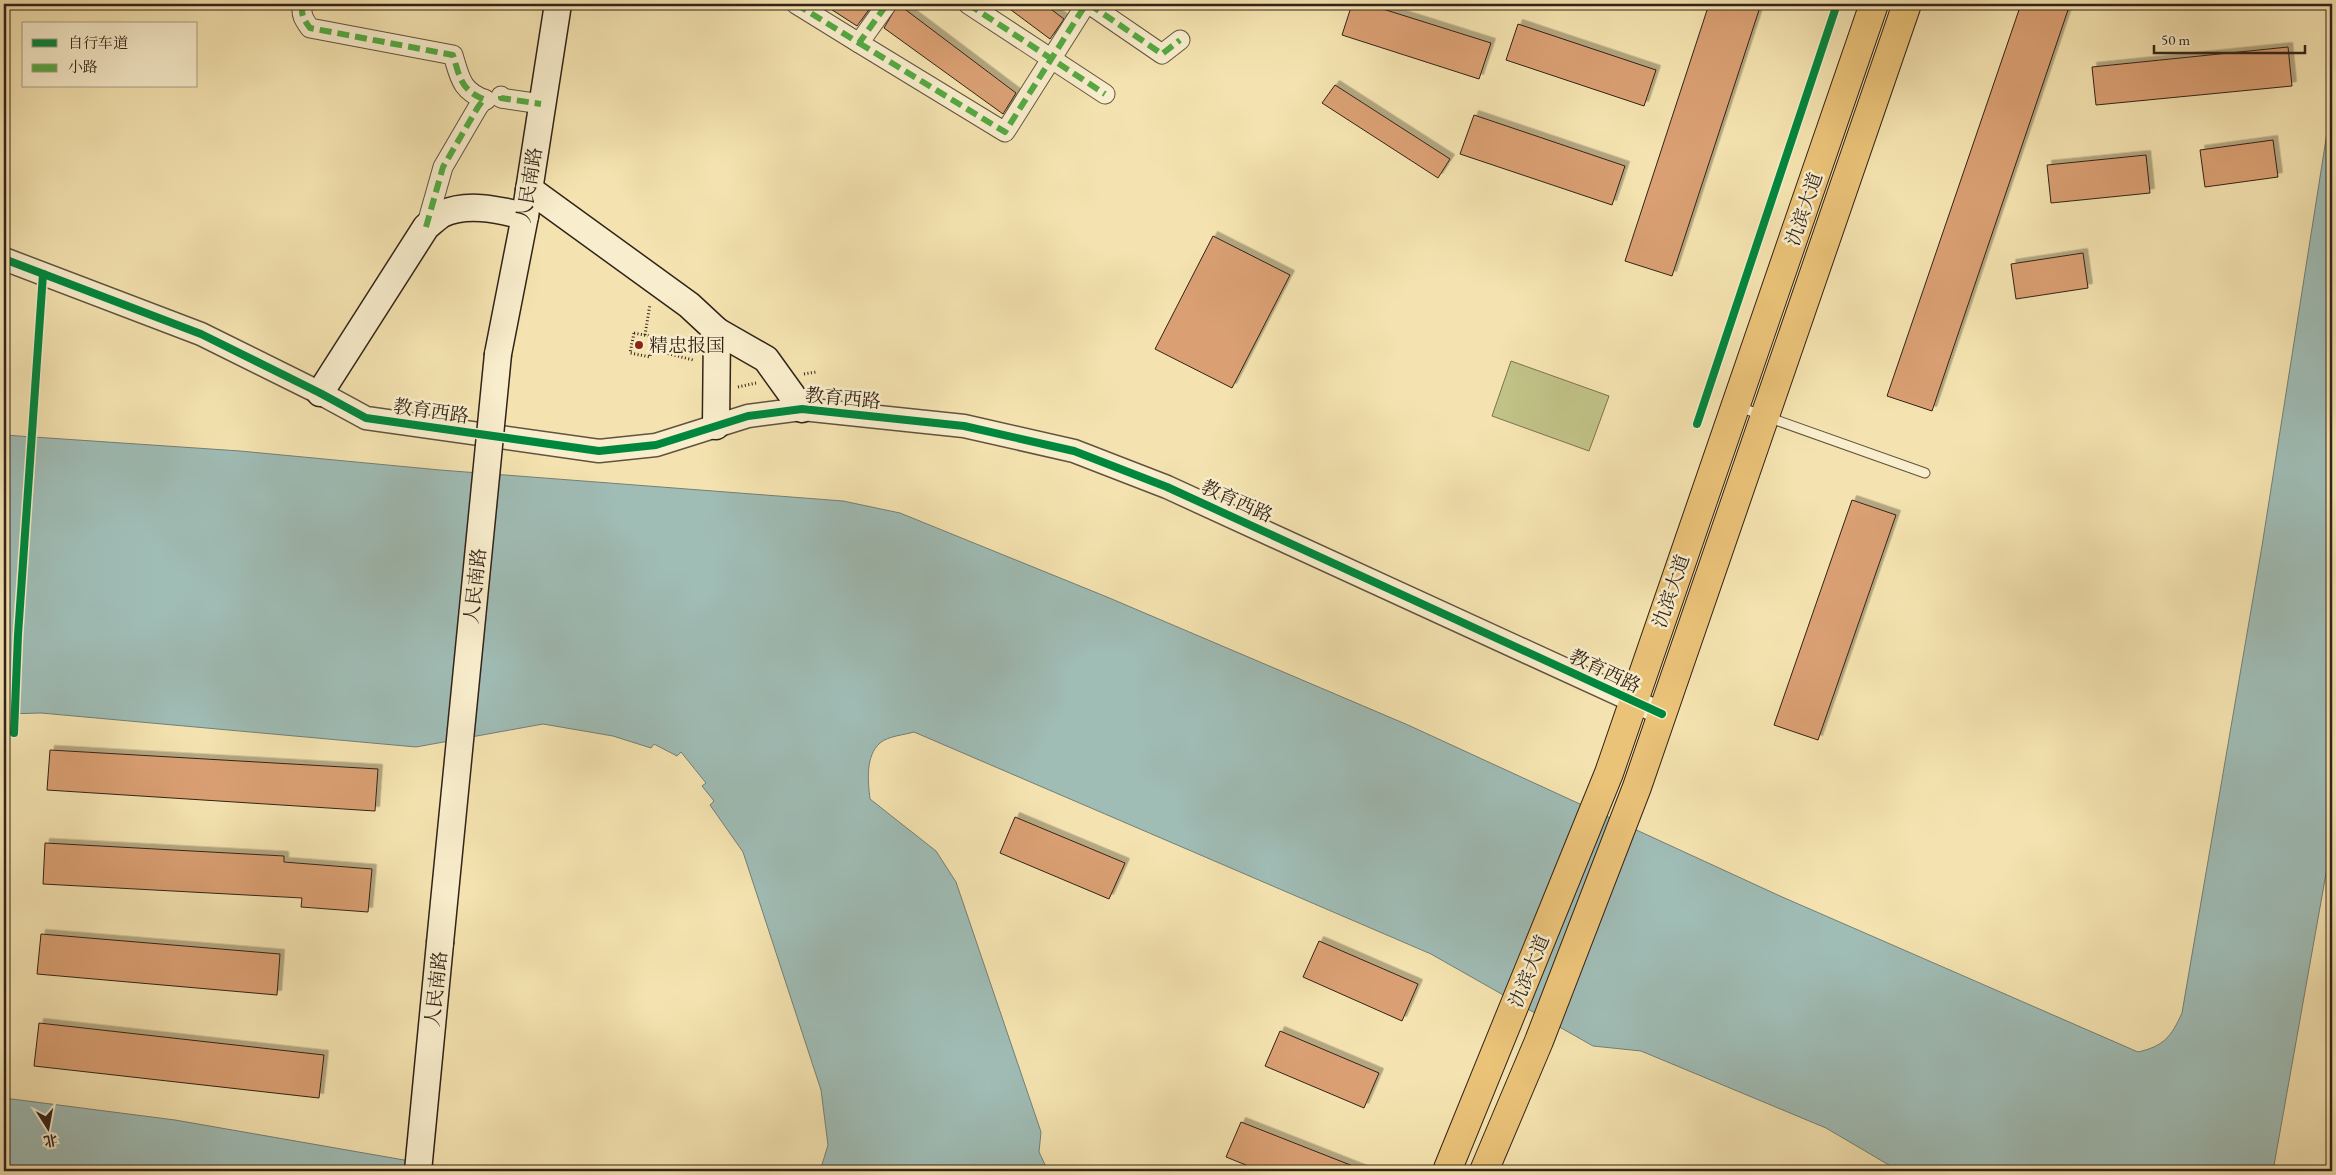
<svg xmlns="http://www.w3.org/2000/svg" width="2336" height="1175" viewBox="0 0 2336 1175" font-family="'EB Garamond','Noto Serif SC',serif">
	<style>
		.green { fill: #c1c287; stroke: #7a7250 }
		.water { fill: #9fbcb5; stroke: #737f76 }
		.building { fill: #daa073; stroke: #322318; filter: url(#shadow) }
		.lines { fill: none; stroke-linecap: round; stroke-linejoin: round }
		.service-casing { stroke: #62533e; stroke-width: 11 }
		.minor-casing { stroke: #62533e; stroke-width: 21 }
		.tertiary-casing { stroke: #62533e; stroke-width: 25 }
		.secondary-casing { stroke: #322318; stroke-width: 29 }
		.primary-casing { stroke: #322318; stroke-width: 30 }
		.path { stroke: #322318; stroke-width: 3; stroke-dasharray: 1 2.5; stroke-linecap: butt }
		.service { stroke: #f8edcc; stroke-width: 9 }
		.minor { stroke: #f8edcc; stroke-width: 19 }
		.tertiary { stroke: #f8edcc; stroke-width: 22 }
		.secondary { stroke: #f8edcc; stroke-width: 26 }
		.primary { stroke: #eac278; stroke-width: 28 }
		.secondary-bridge-casing { stroke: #322318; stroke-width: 29; stroke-linecap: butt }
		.secondary-bridge { stroke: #f8edcc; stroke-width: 26 }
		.quiet { stroke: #54aa42; stroke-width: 6; stroke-dasharray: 12 6; stroke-linecap: butt }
		.cycleway-casing { stroke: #f8edcc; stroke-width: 11 }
		.cycleway { stroke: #00873e; stroke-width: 8 }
		.poi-dot { fill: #8f2418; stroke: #f8edcc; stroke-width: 2 }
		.labels { text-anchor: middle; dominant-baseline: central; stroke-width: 5; stroke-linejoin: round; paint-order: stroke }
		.street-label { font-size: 19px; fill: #322318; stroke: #f8edcc }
		.poi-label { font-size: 19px; fill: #322318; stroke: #f8edcc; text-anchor: start }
	</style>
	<defs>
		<filter id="shadow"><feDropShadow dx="4.5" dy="-4.5" stdDeviation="0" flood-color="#0004"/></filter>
	</defs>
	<rect width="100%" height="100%" fill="#f4e3b0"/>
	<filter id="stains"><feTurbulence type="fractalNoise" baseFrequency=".004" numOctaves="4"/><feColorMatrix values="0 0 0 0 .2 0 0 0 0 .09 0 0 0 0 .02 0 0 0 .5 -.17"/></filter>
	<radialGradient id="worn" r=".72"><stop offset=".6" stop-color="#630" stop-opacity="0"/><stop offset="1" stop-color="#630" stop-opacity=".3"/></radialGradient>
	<!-- green -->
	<polygon class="green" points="1511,361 1609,396 1589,451 1492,416"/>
	<!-- water -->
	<g class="water">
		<path d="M2332,101V840L2273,1171H1899L1826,1128L1641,1051L1593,1046L1431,954L914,732C904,735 888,736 880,743C865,756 868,782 870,799L936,851L956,882L1041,1132L1039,1152L1048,1171H820L828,1145L821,1090L743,852L710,805L714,801L702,786L706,783L681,752L677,756L654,744L651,748L613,736L543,724L416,747L41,713L4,714V435L240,451L440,470L843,501L900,513L1107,597L1408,725L1780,896L2138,1052C2164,1046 2171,1037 2182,1013L2262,546Z"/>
		<polygon points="4,1098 175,1120 467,1171 51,1171 4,1167"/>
	</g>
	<!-- building -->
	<g class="building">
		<polygon points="823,4 873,4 857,26"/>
		<polygon points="898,4 1016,93 1003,114 884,28"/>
		<polygon points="1003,4 1044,4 1064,19 1050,39"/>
		<polygon points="1352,4 1367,4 1491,43 1479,79 1342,35"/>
		<polygon points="1709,4 1761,4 1672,276 1625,261"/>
		<polygon points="2021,4 2070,4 1932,411 1887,396"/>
		<polygon points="1518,24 1656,70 1644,106 1506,60"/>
		<polygon points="2288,47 2292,86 2096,105 2092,67"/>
		<polygon points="1335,85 1450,159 1438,178 1322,103"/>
		<polygon points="1474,115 1625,166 1612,205 1460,154"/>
		<polygon points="2273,140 2278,177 2205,187 2200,150"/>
		<polygon points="2146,155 2150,193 2051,203 2047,165"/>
		<polygon points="1213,236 1290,275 1232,388 1155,349"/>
		<polygon points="2083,253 2088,288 2016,299 2011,264"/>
		<polygon points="1852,500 1896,515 1818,740 1774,725"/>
		<polygon points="50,750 378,769 375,811 47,790"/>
		<polygon points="1015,817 1125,863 1109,899 1000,853"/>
		<polygon points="45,843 284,856 284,862 372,869 368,912 301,907 302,898 43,884"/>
		<polygon points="41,934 280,954 277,995 37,974"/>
		<polygon points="1319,941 1418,984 1402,1021 1303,977"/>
		<polygon points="39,1023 324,1055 319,1098 34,1066"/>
		<polygon points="1280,1031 1379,1073 1364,1108 1265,1066"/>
		<polygon points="1241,1122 1363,1170 1363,1171 1261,1171 1226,1157"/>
	</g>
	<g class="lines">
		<!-- service casing -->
		<g class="service-casing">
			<polyline id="service" points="1739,407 1925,473"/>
		</g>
		<!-- minor casing -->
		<g class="minor-casing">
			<g id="minor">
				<path d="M303,4C300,14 304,20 310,28L453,55C460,78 461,91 486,100"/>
				<polyline points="796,4 859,43 887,4"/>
				<polyline points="968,4 1105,94"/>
				<polyline points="1089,4 1162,54 1180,40"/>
				<polyline points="859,43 1005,132 1086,4"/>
				<polyline points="501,96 501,98 541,104"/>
				<polyline points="426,227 443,167 478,107 484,99"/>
			</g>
		</g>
		<!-- tertiary casing -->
		<g class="tertiary-casing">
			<polyline id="tertiary" points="4,259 201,334 320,393 366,418 599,451 656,445 748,416 802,409 964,426 1074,451 1167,487 1662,714"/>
		</g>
		<!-- secondary casing -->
		<g class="secondary-casing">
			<g id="secondary">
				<polyline points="529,189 689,305 717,331 716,426"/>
				<polyline points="717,331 766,359 802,409"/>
				<polyline points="498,354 525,216 558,4"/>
				<path d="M320,393L426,227C431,223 437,217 442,214C468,202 499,210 525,216"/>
				<polyline points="418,1171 440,943"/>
			</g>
		</g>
		<!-- primary casing -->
		<g class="primary-casing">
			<g id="primary">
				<polyline points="1447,1171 1609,773 1874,4"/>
				<polyline points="1484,1171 1539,1041 1637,787 1907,4"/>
			</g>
		</g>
		<!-- path -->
		<g class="path">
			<polygon points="634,333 654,337 650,357 630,353"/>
			<polyline points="645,335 650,304"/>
			<polyline points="651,349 693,360"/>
			<polyline points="804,374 816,372"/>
			<polyline points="738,387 756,383"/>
		</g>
		<!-- service -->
		<use href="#service" class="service"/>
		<!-- minor -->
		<use href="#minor" class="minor"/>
		<!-- tertiary -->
		<use href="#tertiary" class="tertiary"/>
		<!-- secondary -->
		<use href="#secondary" class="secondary"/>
		<!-- primary -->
		<use href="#primary" class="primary"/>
		<!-- secondary-bridge casing -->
		<g class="secondary-bridge-casing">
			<polyline id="secondary-bridge" points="440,943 498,354"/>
		</g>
		<!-- secondary-bridge -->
		<use href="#secondary-bridge" class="secondary-bridge"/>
		<!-- quiet -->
		<g class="quiet">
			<path d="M303,4C300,14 304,20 310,28L453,55C460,78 461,91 486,100"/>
			<polyline points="796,4 859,43 887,4"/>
			<polyline points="968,4 1105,94"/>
			<polyline points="1089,4 1162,54 1180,40"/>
			<polyline points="859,43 1005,132 1086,4"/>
			<polyline points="501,96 501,98 541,104"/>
			<polyline points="426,227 443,167 478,107 484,99"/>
		</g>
		<!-- cycleway casing -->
		<g class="cycleway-casing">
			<g id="cycleway">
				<polyline points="4,259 201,334 320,393 366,418 599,451 656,445 748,416 802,409 964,426 1074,451 1167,487 1662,714"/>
				<polyline points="1697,424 1837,4"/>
				<polyline points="14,733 18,635 43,274"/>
			</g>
		</g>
		<!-- cycleway -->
		<use href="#cycleway" class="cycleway"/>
	</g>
	<!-- markers -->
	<circle class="poi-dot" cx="639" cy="345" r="5"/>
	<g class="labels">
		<!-- street labels -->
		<g class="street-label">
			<text transform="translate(529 185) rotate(-81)">人民南路</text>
			<text transform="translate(1804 209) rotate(-71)">氿滨大道</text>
			<text transform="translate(843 398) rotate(5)">教育西路</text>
			<text transform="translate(431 411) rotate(8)">教育西路</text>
			<text transform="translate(1237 501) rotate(24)">教育西路</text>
			<text transform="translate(475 586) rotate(-84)">人民南路</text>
			<text transform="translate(1671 591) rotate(-71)">氿滨大道</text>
			<text transform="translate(1605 671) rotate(25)">教育西路</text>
			<text transform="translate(1529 971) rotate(-68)">氿滨大道</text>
			<text transform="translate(436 989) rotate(-84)">人民南路</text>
		</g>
		<!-- poi labels -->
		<g class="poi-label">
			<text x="649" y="345">精忠报国</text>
		</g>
	</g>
	<!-- margin -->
	<rect width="2336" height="1175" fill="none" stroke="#f4e3b0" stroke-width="20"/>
	<rect x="5" y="5" width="2326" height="1165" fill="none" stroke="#322318" stroke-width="2.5"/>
	<rect x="10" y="10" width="2316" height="1155" fill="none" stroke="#322318"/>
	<!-- legend -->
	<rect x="22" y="22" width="175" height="65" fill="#f8edcc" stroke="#a99c84"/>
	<rect x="32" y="39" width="25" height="8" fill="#00873e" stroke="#a99c84"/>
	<text x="68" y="48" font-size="15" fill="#322318">自行车道</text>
	<rect x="32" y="64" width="25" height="8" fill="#54aa42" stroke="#a99c84"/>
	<text x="68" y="72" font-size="15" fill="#322318">小路</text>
	<!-- north arrow -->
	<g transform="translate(48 1128) rotate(169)" stroke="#f8edcc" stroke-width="4" paint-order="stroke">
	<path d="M0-4L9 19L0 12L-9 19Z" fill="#322318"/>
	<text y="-8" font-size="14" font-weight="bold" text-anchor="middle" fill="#322318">北</text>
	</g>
	<!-- scale -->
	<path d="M2154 45v8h151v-8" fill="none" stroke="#322318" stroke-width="2.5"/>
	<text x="2161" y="45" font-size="15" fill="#322318" stroke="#f8edcc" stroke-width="4" paint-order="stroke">50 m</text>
	<rect width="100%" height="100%" filter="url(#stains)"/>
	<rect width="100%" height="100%" fill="url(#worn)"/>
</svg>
